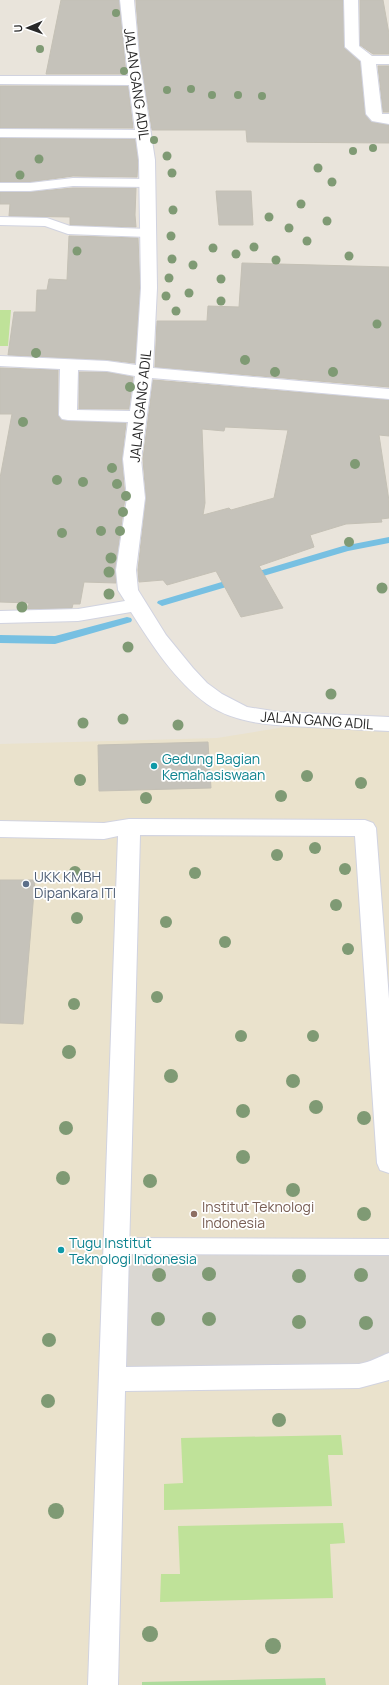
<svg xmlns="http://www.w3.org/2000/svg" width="389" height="1685" viewBox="0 0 389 1685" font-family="Manrope,sans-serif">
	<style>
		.education { fill: #eae2cc }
		.green { fill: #aedb9c }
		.pitch { fill: #bfe299 }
		.plaza { fill: #dad7d2 }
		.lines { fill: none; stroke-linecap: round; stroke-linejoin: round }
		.stream { fill: #77c0e2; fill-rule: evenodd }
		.building { fill: #c5c2ba; stroke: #c4c0b5; fill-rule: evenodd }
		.lane-casing { stroke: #d1d3e0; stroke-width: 2 }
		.street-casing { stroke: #d1d3e0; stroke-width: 2 }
		.lane { fill: #fff; fill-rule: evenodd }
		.street { fill: #fff; fill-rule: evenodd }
		.tree { fill: #7f9a74 }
		.culture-dot { fill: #0f9aa8; stroke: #fff; stroke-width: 1.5 }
		.service-dot { fill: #5c6f8a; stroke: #fff; stroke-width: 1.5 }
		.education-dot { fill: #8d6e63; stroke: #fff; stroke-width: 1.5 }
		.labels { text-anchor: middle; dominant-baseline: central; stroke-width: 3.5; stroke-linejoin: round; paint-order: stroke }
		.street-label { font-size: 14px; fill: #282828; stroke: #fff }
		.culture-label { font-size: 14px; fill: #0d838f; stroke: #fff; text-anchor: start }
		.service-label { font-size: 14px; fill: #4e5e75; stroke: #fff; text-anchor: start }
		.education-label { font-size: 14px; fill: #785e54; stroke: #fff; text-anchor: start }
	</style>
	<rect width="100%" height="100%" fill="#e9e4db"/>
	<!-- education -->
	<polygon class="education" points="321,721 389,724 389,1685 0,1685 0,744 217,738"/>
	<!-- green -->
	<polygon class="green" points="325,1678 326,1685 142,1685 142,1682"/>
	<!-- pitch -->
	<g class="pitch">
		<polygon points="0,310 11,310 8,346 0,346"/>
		<polygon points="341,1435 343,1455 328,1455 332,1506 164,1510 164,1484 183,1483 181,1438"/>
		<polygon points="343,1523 345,1543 330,1544 333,1598 160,1602 161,1574 180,1574 178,1526"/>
	</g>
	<!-- plaza -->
	<polygon class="plaza" points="116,1246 389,1247 389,1365 113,1379"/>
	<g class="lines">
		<!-- stream -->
		<g class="stream">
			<polygon points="389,537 389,543 348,551 162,606 157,603 158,601 343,546"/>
			<polygon points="127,617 131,618 132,620 131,622 55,644 0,643 0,635 55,636"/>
		</g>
	</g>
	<!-- building -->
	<g class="building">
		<polygon points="61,0 119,0 126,74 46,74"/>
		<polygon points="136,0 343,0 344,47 360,62 365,114 372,122 389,125 389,143 247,142 246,130 152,130 140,56"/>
		<polygon points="360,0 383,0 389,34 389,54 373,54 360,45"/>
		<polygon points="378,66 389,66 389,112 383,112"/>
		<polygon points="0,86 128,86 133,128 0,128"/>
		<polygon points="0,138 135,139 138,160 137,177 73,176 30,182 0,182"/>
		<polygon points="73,188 136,188 135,215 136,227 70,225 70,217 9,216 10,204 0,204 0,192 30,192"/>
		<polygon points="216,191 251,191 253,225 219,225"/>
		<polygon points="69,236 138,238 140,288 135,363 107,360 8,355 14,312 36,312 37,290 47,290 49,279 67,280"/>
		<polygon points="242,263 389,267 389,387 155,367 157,321 207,321 208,306 239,307"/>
		<polygon points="0,368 58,370 58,415 62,420 126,423 122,459 125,498 115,570 116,583 84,582 80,604 73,604 72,608 28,609 29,603 0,602 0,478 12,414 0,414"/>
		<polygon points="79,372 107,372 133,377 129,409 79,409"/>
		<path d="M153,380L389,400V436L379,435L389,501V518L381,519L382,522L346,524L310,535L314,547L259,566L283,608L241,617L216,571L167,585L163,580L139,582L138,570L146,498L143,459ZM225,427L288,430L274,498L231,510L229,508L203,515L205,503L202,429L224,431Z"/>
		<polygon points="208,742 211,788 99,791 98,745"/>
		<polygon points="0,880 35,880 23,1024 0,1023"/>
	</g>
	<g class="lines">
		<!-- lane casing -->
		<g class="lane-casing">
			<g id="lane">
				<polygon points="0,129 144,130 148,131 150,134 148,137 144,138 0,137"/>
				<polygon points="73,178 147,179 151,180 153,183 151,186 147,187 73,186 30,191 0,191 0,183 30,183"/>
				<polygon points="0,217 47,218 70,226 148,229 152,230 154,233 152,236 148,237 68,234 45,226 0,225"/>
				<polygon points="116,1238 389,1239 389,1255 116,1254 109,1252 106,1246 109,1240"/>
			</g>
		</g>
		<!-- street casing -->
		<g class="street-casing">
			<g id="street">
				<path d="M120,0H134L139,56L155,160L157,288L153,368L389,389V399L152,378L141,459L145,498L136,570L138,590L166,635L193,668L207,683L222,694L247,707L279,712L389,717V731C363,730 336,728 310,727C275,725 237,725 207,704C175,681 152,645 131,612L78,621L0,623V611L78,609L125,601L118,590L116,570L127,498L123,459L128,422L68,420L62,419L59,415L60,369L0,366V356L107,361L136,365L141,288L139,160L129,85L0,84V76H128ZM78,370L107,371L135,376L130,411L77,410Z"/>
				<polygon points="344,0 358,0 359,46 372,56 389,56 389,64 376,64 382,114 389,114 389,124 372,121 366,114 361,61 345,47"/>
				<path d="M129,819L365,820L373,823L376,828L389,999V1173L380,1170L377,1163L355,836L140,835L126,1367L359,1364C371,1362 378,1357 389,1353V1380L359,1388L125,1391L118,1685H88L118,836L104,839L0,837V821L104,823Z"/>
			</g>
		</g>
		<!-- lane -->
		<use href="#lane" class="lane"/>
		<!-- street -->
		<use href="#street" class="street"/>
	</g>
	<!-- trees -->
	<g class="tree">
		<circle cx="116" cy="13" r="4"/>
		<circle cx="40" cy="49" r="4"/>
		<circle cx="124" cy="71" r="4"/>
		<circle cx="191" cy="89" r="4"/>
		<circle cx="167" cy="90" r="4"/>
		<circle cx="212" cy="95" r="4"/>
		<circle cx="238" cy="95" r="4"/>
		<circle cx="262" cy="96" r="4"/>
		<circle cx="154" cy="140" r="4"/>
		<circle cx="373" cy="148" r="4"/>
		<circle cx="353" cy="151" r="4"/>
		<circle cx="167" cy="156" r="4.5"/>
		<circle cx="39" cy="159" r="4.5"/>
		<circle cx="318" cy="168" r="4.5"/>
		<circle cx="172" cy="173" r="4.5"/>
		<circle cx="20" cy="175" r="4.5"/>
		<circle cx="332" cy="182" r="4.5"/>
		<circle cx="301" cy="204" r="4.5"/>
		<circle cx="173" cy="210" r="4.5"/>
		<circle cx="269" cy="217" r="4.5"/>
		<circle cx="327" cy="221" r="4.5"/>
		<circle cx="289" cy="228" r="4.5"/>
		<circle cx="171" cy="236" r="4.5"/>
		<circle cx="307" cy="241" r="4.5"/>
		<circle cx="254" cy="247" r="4.5"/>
		<circle cx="213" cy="248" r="4.5"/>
		<circle cx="77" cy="251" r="4.5"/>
		<circle cx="236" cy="254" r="4.5"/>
		<circle cx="349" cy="256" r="4.5"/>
		<circle cx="172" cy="259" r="4.5"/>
		<circle cx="276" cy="260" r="4.5"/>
		<circle cx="193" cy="265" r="4.5"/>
		<circle cx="169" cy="278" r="4.5"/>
		<circle cx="221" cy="279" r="4.5"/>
		<circle cx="189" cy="293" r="4.5"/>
		<circle cx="166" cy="296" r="4.5"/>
		<circle cx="221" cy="301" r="4.5"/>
		<circle cx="176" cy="311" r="4.5"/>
		<circle cx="377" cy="324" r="4.5"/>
		<circle cx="36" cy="353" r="5"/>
		<circle cx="245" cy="360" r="5"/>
		<circle cx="275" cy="372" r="5"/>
		<circle cx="333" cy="372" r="5"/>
		<circle cx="130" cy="387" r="5"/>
		<circle cx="23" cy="422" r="5"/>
		<circle cx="355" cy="464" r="5"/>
		<circle cx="112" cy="468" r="5"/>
		<circle cx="57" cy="480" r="5"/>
		<circle cx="83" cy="482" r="5"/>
		<circle cx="117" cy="484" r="5"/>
		<circle cx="126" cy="496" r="5"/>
		<circle cx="123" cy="512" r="5"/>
		<circle cx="101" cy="531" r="5"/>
		<circle cx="120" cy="531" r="5"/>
		<circle cx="62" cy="533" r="5"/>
		<circle cx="349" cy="542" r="5"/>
		<circle cx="111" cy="558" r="5.5"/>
		<circle cx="109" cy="572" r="5.5"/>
		<circle cx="382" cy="588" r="5.5"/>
		<circle cx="109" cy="594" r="5.5"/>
		<circle cx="22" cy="607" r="5.5"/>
		<circle cx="128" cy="647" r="5.5"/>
		<circle cx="331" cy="694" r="5.5"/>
		<circle cx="123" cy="719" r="5.5"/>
		<circle cx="83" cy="723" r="5.5"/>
		<circle cx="178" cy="725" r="5.5"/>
		<circle cx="307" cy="776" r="6"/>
		<circle cx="80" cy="780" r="6"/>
		<circle cx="361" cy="783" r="6"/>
		<circle cx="281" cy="796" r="6"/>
		<circle cx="146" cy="798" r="6"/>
		<circle cx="315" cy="848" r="6"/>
		<circle cx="277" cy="855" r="6"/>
		<circle cx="345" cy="869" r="6"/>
		<circle cx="75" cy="872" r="6"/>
		<circle cx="195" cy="873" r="6"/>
		<circle cx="336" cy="905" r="6"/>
		<circle cx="77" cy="918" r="6"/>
		<circle cx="166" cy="922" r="6"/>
		<circle cx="225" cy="942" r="6"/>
		<circle cx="348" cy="949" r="6"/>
		<circle cx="157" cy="997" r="6"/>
		<circle cx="74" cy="1004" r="6"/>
		<circle cx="241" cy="1036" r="6"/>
		<circle cx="313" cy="1036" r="6"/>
		<circle cx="69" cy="1052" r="7"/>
		<circle cx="171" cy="1076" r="7"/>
		<circle cx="293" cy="1081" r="7"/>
		<circle cx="316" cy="1107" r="7"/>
		<circle cx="243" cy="1111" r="7"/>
		<circle cx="364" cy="1118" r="7"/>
		<circle cx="66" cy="1128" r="7"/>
		<circle cx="243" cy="1157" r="7"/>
		<circle cx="63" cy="1178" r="7"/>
		<circle cx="150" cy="1181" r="7"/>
		<circle cx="293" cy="1190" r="7"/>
		<circle cx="364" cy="1214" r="7"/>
		<circle cx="209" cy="1274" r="7"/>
		<circle cx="159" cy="1275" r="7"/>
		<circle cx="361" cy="1275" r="7"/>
		<circle cx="299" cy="1276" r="7"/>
		<circle cx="158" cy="1319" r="7"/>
		<circle cx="209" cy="1319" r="7"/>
		<circle cx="299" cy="1322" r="7"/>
		<circle cx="366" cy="1323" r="7"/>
		<circle cx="49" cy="1340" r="7"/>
		<circle cx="48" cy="1401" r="7"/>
		<circle cx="279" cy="1420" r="7"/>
		<circle cx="56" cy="1511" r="8"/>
		<circle cx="150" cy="1634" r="8"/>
		<circle cx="273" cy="1646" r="8"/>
	</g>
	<!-- markers -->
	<g class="culture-dot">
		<circle cx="154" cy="766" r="4"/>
		<circle cx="61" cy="1250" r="4"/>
	</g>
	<circle class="service-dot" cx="26" cy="884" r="4"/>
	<circle class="education-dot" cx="194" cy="1214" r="4"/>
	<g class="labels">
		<!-- street labels -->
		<g class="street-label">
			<text transform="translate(137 84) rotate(82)">JALAN GANG ADIL</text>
			<text transform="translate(140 406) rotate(-84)">JALAN GANG ADIL</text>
			<text transform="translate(317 720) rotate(4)">JALAN GANG ADIL</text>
		</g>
		<!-- culture labels -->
		<g class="culture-label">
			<text x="162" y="758">Gedung Bagian<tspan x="162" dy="16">Kemahasiswaan</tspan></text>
			<text x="69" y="1242">Tugu Institut<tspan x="69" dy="16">Teknologi Indonesia</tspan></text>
		</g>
		<!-- service labels -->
		<g class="service-label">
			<text x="34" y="876">UKK KMBH<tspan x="34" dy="16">Dipankara ITI</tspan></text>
		</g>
		<!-- education labels -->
		<g class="education-label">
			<text x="202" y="1206">Institut Teknologi<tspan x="202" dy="16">Indonesia</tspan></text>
		</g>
	</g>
	<!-- north arrow -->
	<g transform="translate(28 28) rotate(268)" stroke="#ffffff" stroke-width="3" paint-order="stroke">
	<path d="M0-3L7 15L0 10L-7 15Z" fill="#282828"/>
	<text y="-6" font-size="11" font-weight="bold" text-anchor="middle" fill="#282828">U</text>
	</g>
</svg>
